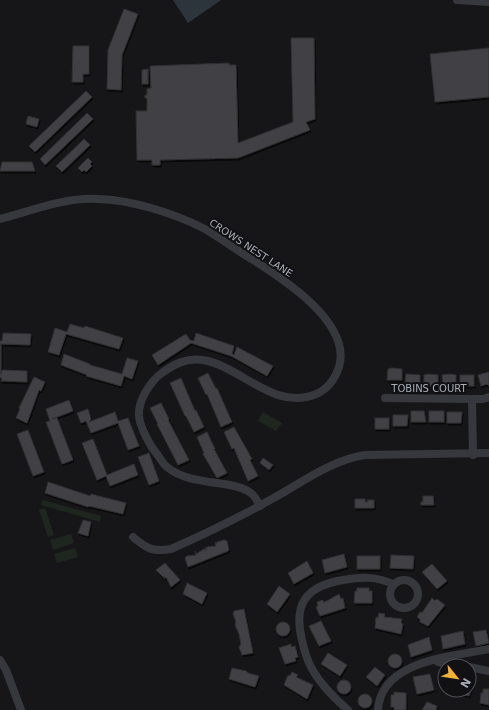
<svg xmlns="http://www.w3.org/2000/svg" width="489" height="710" viewBox="0 0 489 710" font-family="'DejaVu Sans',sans-serif">
	<style>
		.green { fill: #1e261f }
		.water { fill: #2c353c }
		.building { fill: #404145; stroke: #303034; filter: url(#shadow) }
		.lines { fill: none; stroke-linecap: round; stroke-linejoin: round }
		.minor { stroke: #37383d; stroke-width: 8 }
		.labels { text-anchor: middle; dominant-baseline: central; stroke-width: 4; stroke-linejoin: round; paint-order: stroke }
		.street-label { font-size: 10px; fill: #a8adb8; stroke: #111113 }
	</style>
	<defs>
		<filter id="shadow"><feDropShadow dx="1" dy="2" stdDeviation="0" flood-color="#0009"/></filter>
	</defs>
	<rect width="100%" height="100%" fill="#161618"/>
	<!-- green -->
	<g class="green">
		<polygon points="263,412 282,423 276,431 258,421"/>
		<polygon points="43,500 101,516 100,522 41,505"/>
		<polygon points="45,508 54,535 48,537 39,510"/>
		<polygon points="71,534 74,543 53,550 50,540"/>
		<polygon points="75,548 78,557 57,563 54,554"/>
	</g>
	<!-- water -->
	<polygon class="water" points="173,0 221,0 188,23"/>
	<!-- building -->
	<g class="building">
		<polygon points="124,9 138,14 122,55 121,90 107,89 108,50"/>
		<polygon points="291,38 314,38 315,119 306,122 310,130 238,158 160,160 160,165 152,165 152,160 137,160 136,111 147,111 147,98 145,98 145,95 147,95 147,89 151,88 150,66 229,63 229,65 236,65 238,143 293,122"/>
		<polygon points="73,46 89,46 89,74 83,74 83,82 72,82"/>
		<polygon points="489,48 489,97 435,102 430,54"/>
		<polygon points="148,69 148,84 142,84 142,70"/>
		<polygon points="86,91 92,97 35,152 29,146"/>
		<polygon points="87,113 93,119 45,165 40,159"/>
		<polygon points="28,116 39,119 37,127 26,124"/>
		<polygon points="84,139 90,145 62,172 56,166"/>
		<polygon points="88,158 92,162 90,164 92,166 86,172 84,170 82,172 78,168"/>
		<polygon points="2,162 32,162 35,171 0,171"/>
		<polygon points="70,324 84,328 85,326 123,338 119,349 66,334 59,355 48,352 55,328 67,332"/>
		<polygon points="3,333 31,334 30,345 1,344 1,374 2,370 27,371 27,382 1,381 2,378 0,378 0,341 2,341"/>
		<polygon points="196,333 234,346 232,354 234,355 237,347 273,366 267,376 231,356 191,343 158,365 152,355 186,334 190,340 194,341"/>
		<polygon points="64,354 90,364 90,365 122,374 127,358 138,361 132,379 124,376 121,386 86,376 87,375 61,365"/>
		<polygon points="392,368 402,369 402,380 387,380 388,369"/>
		<polygon points="489,372 489,386 487,384 481,386 478,375"/>
		<polygon points="208,373 216,389 217,388 232,422 221,427 207,394 206,395 198,378"/>
		<polygon points="406,374 420,375 420,385 405,385"/>
		<polygon points="428,374 438,375 438,386 424,386 424,375"/>
		<polygon points="450,374 456,375 456,386 443,386 442,375"/>
		<rect x="460" y="375" width="14" height="11"/>
		<polygon points="34,377 45,382 41,391 39,390 27,423 16,418 20,409 19,408"/>
		<polygon points="181,378 195,411 196,410 204,427 194,432 186,416 185,416 170,383"/>
		<polygon points="69,400 73,411 52,419 57,418 73,460 62,464 46,422 50,421 46,409"/>
		<polygon points="161,403 169,419 168,420 189,460 178,465 157,424 158,424 150,408"/>
		<polygon points="88,409 91,419 89,422 115,412 118,421 128,418 139,446 128,450 118,423 91,433 86,421 81,423 77,413"/>
		<polygon points="411,411 424,411 426,422 411,422"/>
		<rect x="429" y="411" width="15" height="11"/>
		<polygon points="447,412 462,412 461,423 447,423"/>
		<polygon points="393,415 408,415 407,426 393,426"/>
		<rect x="375" y="418" width="14" height="11"/>
		<polygon points="234,427 252,459 250,460 258,476 248,481 234,448 232,449 224,432"/>
		<polygon points="28,430 44,472 33,476 17,434"/>
		<polygon points="207,432 215,449 214,449 227,473 217,478 203,454 204,453 197,437"/>
		<polygon points="93,439 107,475 134,464 138,475 110,486 106,476 97,480 82,443"/>
		<polygon points="149,453 159,481 149,485 138,457"/>
		<polygon points="263,458 273,465 269,470 260,463"/>
		<polygon points="48,482 90,496 91,494 126,503 123,514 89,506 88,507 45,493"/>
		<polygon points="423,496 433,496 434,505 421,505 421,502 423,502"/>
		<polygon points="355,499 365,499 365,502 368,502 367,500 374,500 374,508 355,508"/>
		<polygon points="83,520 91,522 88,536 78,533"/>
		<polygon points="224,540 227,541 229,550 228,551 188,567 185,558 187,556 196,555 195,551 196,554 204,549 206,550 205,547 206,550 207,547 216,546 215,542 216,544 217,542"/>
		<polygon points="344,554 347,567 325,573 322,560"/>
		<polygon points="391,555 414,556 413,569 390,568"/>
		<rect x="357" y="556" width="23" height="13"/>
		<polygon points="307,561 313,573 294,584 288,573"/>
		<polygon points="165,563 180,580 171,587 166,577 164,579 165,577 163,577 156,570"/>
		<polygon points="432,564 447,581 437,589 422,572"/>
		<polygon points="187,583 207,593 202,604 183,594"/>
		<polygon points="279,586 290,594 277,612 267,604"/>
		<polygon points="357,588 369,588 369,591 372,591 372,603 354,603 355,591 357,591"/>
		<polygon points="339,594 341,599 343,598 345,608 320,616 316,607 318,606 317,602 323,600 323,602 325,602"/>
		<polygon points="432,598 435,601 437,599 445,605 428,626 420,622 420,619 417,617 420,612 422,613"/>
		<polygon points="244,609 253,653 242,655 239,647 241,644 239,634 235,625 236,622 233,614 234,611"/>
		<polygon points="379,613 385,614 384,617 402,619 401,623 403,624 401,634 375,628 376,617 378,618"/>
		<polygon points="321,621 331,641 319,646 309,626"/>
		<circle cx="283" cy="629" r="7"/>
		<polygon points="486,630 489,643 476,646 473,632"/>
		<polygon points="463,631 465,644 443,649 441,636"/>
		<polygon points="429,637 432,650 411,657 408,645"/>
		<polygon points="291,644 291,647 295,646 298,657 295,658 296,661 285,664 279,648"/>
		<polygon points="328,653 347,665 340,676 321,664"/>
		<circle cx="395" cy="661" r="7"/>
		<polygon points="375,667 385,675 377,686 366,677"/>
		<polygon points="232,668 246,671 248,673 259,676 255,687 229,679"/>
		<polygon points="292,672 298,675 296,677 313,685 307,699 284,685 288,675 290,676"/>
		<polygon points="430,674 434,690 417,694 413,677"/>
		<circle cx="344" cy="687" r="7"/>
		<polygon points="469,681 471,681 470,686 472,686 469,696 450,690 469,690"/>
		<polygon points="483,689 489,689 489,705 480,703 481,693 483,693"/>
		<polygon points="394,692 406,693 406,710 394,710 394,707 391,707 391,695 394,695"/>
		<circle cx="365" cy="701" r="7"/>
		<polygon points="427,702 437,706 436,709 437,710 422,710"/>
	</g>
	<g class="lines">
		<!-- minor -->
		<g class="minor">
			<polyline points="457,0 489,2"/>
			<path d="M0,219C31,211 65,197 98,199C132,200 173,213 203,228C216,235 229,245 242,253C274,273 353,320 339,367C335,379 328,389 316,394C276,411 244,370 208,361C188,356 173,364 158,376C148,386 138,401 139,416C140,427 150,446 157,454C160,458 163,464 167,467C192,488 236,478 253,495C256,498 258,503 260,506"/>
			<polyline points="385,398 472,399 473,455"/>
			<polyline points="472,399 483,399 489,397"/>
			<path d="M133,537C147,549 153,552 171,549C205,534 238,518 270,500C300,484 331,460 365,455L489,453"/>
			<circle cx="404" cy="594" r="14"/>
			<polyline points="0,660 6,670 21,710"/>
			<polyline points="438,662 462,666"/>
			<polyline points="469,667 489,671"/>
			<path d="M348,710C334,698 321,685 312,669C307,660 304,650 302,640C293,604 306,586 343,580C361,577 376,576 393,584"/>
			<path d="M378,710C381,660 451,657 489,649"/>
		</g>
	</g>
	<g class="labels">
		<!-- street labels -->
		<g class="street-label">
			<text transform="translate(251 248) rotate(33)">CROWS NEST LANE</text>
			<text x="429" y="388">TOBINS COURT</text>
		</g>
	</g>
	<!-- north arrow -->
	<g transform="translate(457 678) rotate(120)"><circle r="19" fill="#111113" stroke="#4d4f55"/>
	<path d="M0-3L7 15L0 10L-7 15Z" fill="#f2b134"/>
	<text y="-6" font-size="11" font-weight="bold" text-anchor="middle" fill="#a8adb8">N</text>
	</g>
</svg>
